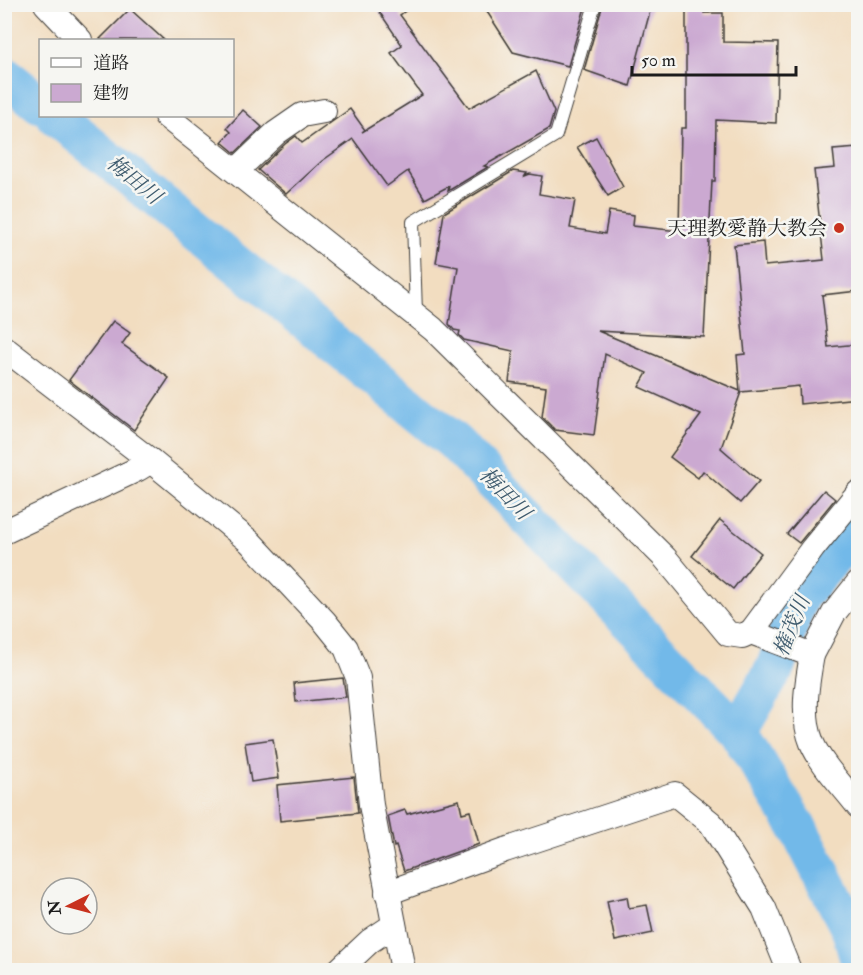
<svg xmlns="http://www.w3.org/2000/svg" width="863" height="975" viewBox="0 0 863 975" font-family="'IM FELL Double Pica','Noto Serif JP',serif">
	<style>
		.lines { fill: none; stroke-linecap: round; stroke-linejoin: round }
		.river { stroke: #72b9e9; stroke-width: 39 }
		.building { fill: #cba9d1 }
		.lane-casing { stroke: #3c3935; stroke-width: 14 }
		.street-casing { stroke: #3c3935; stroke-width: 26 }
		.lane { stroke: #fff; stroke-width: 12 }
		.street { stroke: #fff; stroke-width: 24 }
		.poi-dot { fill: #c8321e; stroke: #f6f6f2; stroke-width: 2 }
		.labels { text-anchor: middle; dominant-baseline: central; stroke-width: 5; stroke-linejoin: round; paint-order: stroke }
		.poi-label { font-size: 20px; fill: #1c1c1c; stroke: #f6f6f2; text-anchor: end }
		.water-label { font-size: 21px; font-style: italic; fill: #3e5b6e; stroke: #f6f6f2 }
	</style>
	<rect width="100%" height="100%" fill="#f6f6f2"/>
	<filter id="ink" filterUnits="userSpaceOnUse"><feTurbulence type="fractalNoise" baseFrequency=".0167" numOctaves="2"/><feDisplacementMap in="SourceGraphic" scale="12" xChannelSelector="R" yChannelSelector="G"/><feConvolveMatrix kernelMatrix="1 2 1 2 8 2 1 2 1" color-interpolation-filters="sRGB"/></filter>
	<filter id="wash" filterUnits="userSpaceOnUse"><feTurbulence type="fractalNoise" baseFrequency=".008" numOctaves="4" result="noise"/><feDisplacementMap in="SourceGraphic" scale="24" xChannelSelector="R" yChannelSelector="G"/><feGaussianBlur stdDeviation="1.35" result="paint"/><feColorMatrix in="noise" values="0 0 0 0 0 0 0 0 0 0 0 0 0 0 0 0 0 1.4 0 .05"/><feComposite in="paint" operator="in"/></filter>
	<g filter="url(#wash)">
		<rect width="100%" height="100%" fill="#f2ddc0"/>
		<g class="lines">
			<!-- river -->
			<g class="river">
				<polyline points="4,75 40,104"/>
				<polyline points="55,116 454,442 738,732 797,826 851,931 858,956"/>
				<polyline points="738,732 775,668 799,597 858,529"/>
			</g>
		</g>
		<g id="blocks">
			<!-- building -->
			<g class="building">
				<polygon points="374,4 415,4 400,15 469,108 536,71 554,112 549,129 484,166 488,167 448,191 449,186 425,199 408,171 387,186 353,139 322,161 286,194 258,170 285,144 296,136 302,143 350,109 365,130 362,132 422,95 391,53 402,45"/>
				<polygon points="482,4 586,4 568,66 513,52"/>
				<polygon points="603,4 652,4 630,86 584,70"/>
				<polygon points="686,4 705,4 704,13 723,13 723,42 778,43 776,123 716,120 715,181 712,181 704,337 598,331 740,391 737,355 745,354 734,245 763,242 765,266 824,260 814,170 835,168 833,150 858,148 858,291 822,295 828,347 858,344 858,398 800,404 799,386 741,392 721,448 759,481 740,503 703,471 698,478 670,457 701,415 639,387 647,373 605,354 594,435 555,430 542,417 546,387 509,382 513,351 464,340 459,335 460,331 454,330 449,324 458,267 436,263 444,213 513,171 527,173 525,176 530,174 542,176 539,194 575,200 570,228 605,234 609,211 634,215 633,226 679,231 681,128 686,128"/>
				<polygon points="130,9 164,40 99,40"/>
				<polygon points="243,110 262,127 235,153 222,142 231,132 227,128"/>
				<polygon points="596,137 623,187 608,196 577,147"/>
				<polygon points="113,321 130,333 122,344 169,378 134,430 69,380"/>
				<polygon points="824,490 835,499 799,543 787,534"/>
				<polygon points="720,520 761,553 733,589 692,556"/>
				<polygon points="343,678 346,697 296,702 294,683"/>
				<polygon points="273,739 279,778 251,782 245,743"/>
				<polygon points="354,777 358,813 280,821 277,785"/>
				<polygon points="459,800 462,813 470,811 479,844 404,871 396,846 394,847 388,816 405,810 407,814"/>
				<polygon points="627,897 629,908 647,905 653,933 615,941 607,901"/>
			</g>
		</g>
	</g>
	<g filter="url(#ink)">
		<use href="#blocks" fill-opacity="0" stroke="#3c3935" stroke-width="1.5"/>
		<g class="lines">
			<!-- lane casing -->
			<g class="lane-casing">
				<polyline id="lane" points="416,313 413,222 556,135 595,4"/>
			</g>
			<!-- street casing -->
			<g class="street-casing">
				<g id="street">
					<polyline points="46,4 80,40"/>
					<path d="M166,116L433,329L665,558L728,634L742,636L751,632L812,655C807,683 801,716 812,743C822,766 843,786 858,806"/>
					<polyline points="236,171 276,133 302,115 324,111"/>
					<polyline points="4,348 151,461 250,542 325,622 346,648 358,678 371,805 403,970"/>
					<polyline points="4,532 138,469 151,461"/>
					<polyline points="751,632 813,548 858,493"/>
					<polyline points="812,655 834,613 858,583"/>
					<polyline points="387,893 505,850 675,794 711,823 764,908 789,970"/>
					<polyline points="339,970 370,941 394,925"/>
				</g>
			</g>
			<!-- lane -->
			<use href="#lane" class="lane"/>
			<!-- street -->
			<use href="#street" class="street"/>
		</g>
	</g>
	<!-- markers -->
	<circle class="poi-dot" cx="839" cy="228" r="6"/>
	<g class="labels">
		<!-- poi labels -->
		<g class="poi-label">
			<text x="827" y="228">天理教愛静大教会</text>
		</g>
		<!-- water labels -->
		<g class="water-label">
			<text transform="translate(134 180) rotate(39)">梅田川</text>
			<text transform="translate(505 494) rotate(46)">梅田川</text>
			<text transform="translate(792 626) rotate(-68)">権茂川</text>
		</g>
	</g>
	<!-- margin -->
	<rect width="863" height="975" fill="none" stroke="#f6f6f2" stroke-width="24"/>
	<!-- legend -->
	<rect x="39" y="39" width="195" height="78" fill="#f6f6f2" stroke="#9f9f9c" stroke-width="1.5"/>
	<rect x="51" y="58" width="30" height="9" fill="#ffffff" stroke="#9f9f9c" stroke-width="1.5"/>
	<text x="93" y="69" font-size="18" fill="#1c1c1c">道路</text>
	<rect x="51" y="84" width="30" height="18" fill="#cba9d1" stroke="#9f9f9c" stroke-width="1.5"/>
	<text x="93" y="99" font-size="18" fill="#1c1c1c">建物</text>
	<!-- north arrow -->
	<g transform="translate(69 906) rotate(264)"><circle r="28" fill="#f6f6f2" stroke="#9f9f9c" stroke-width="1.5"/>
	<path d="M0-4.5L10 22L0 15L-10 22Z" fill="#c8321e"/>
	<text y="-9" font-size="16" font-weight="bold" text-anchor="middle" fill="#1c1c1c">N</text>
	</g>
	<!-- scale -->
	<path d="M632 66v9h164v-9" fill="none" stroke="#1c1c1c" stroke-width="3"/>
	<text x="641" y="66" font-size="18" fill="#1c1c1c" stroke="#f6f6f2" stroke-width="4.5" paint-order="stroke">50 m</text>
</svg>
